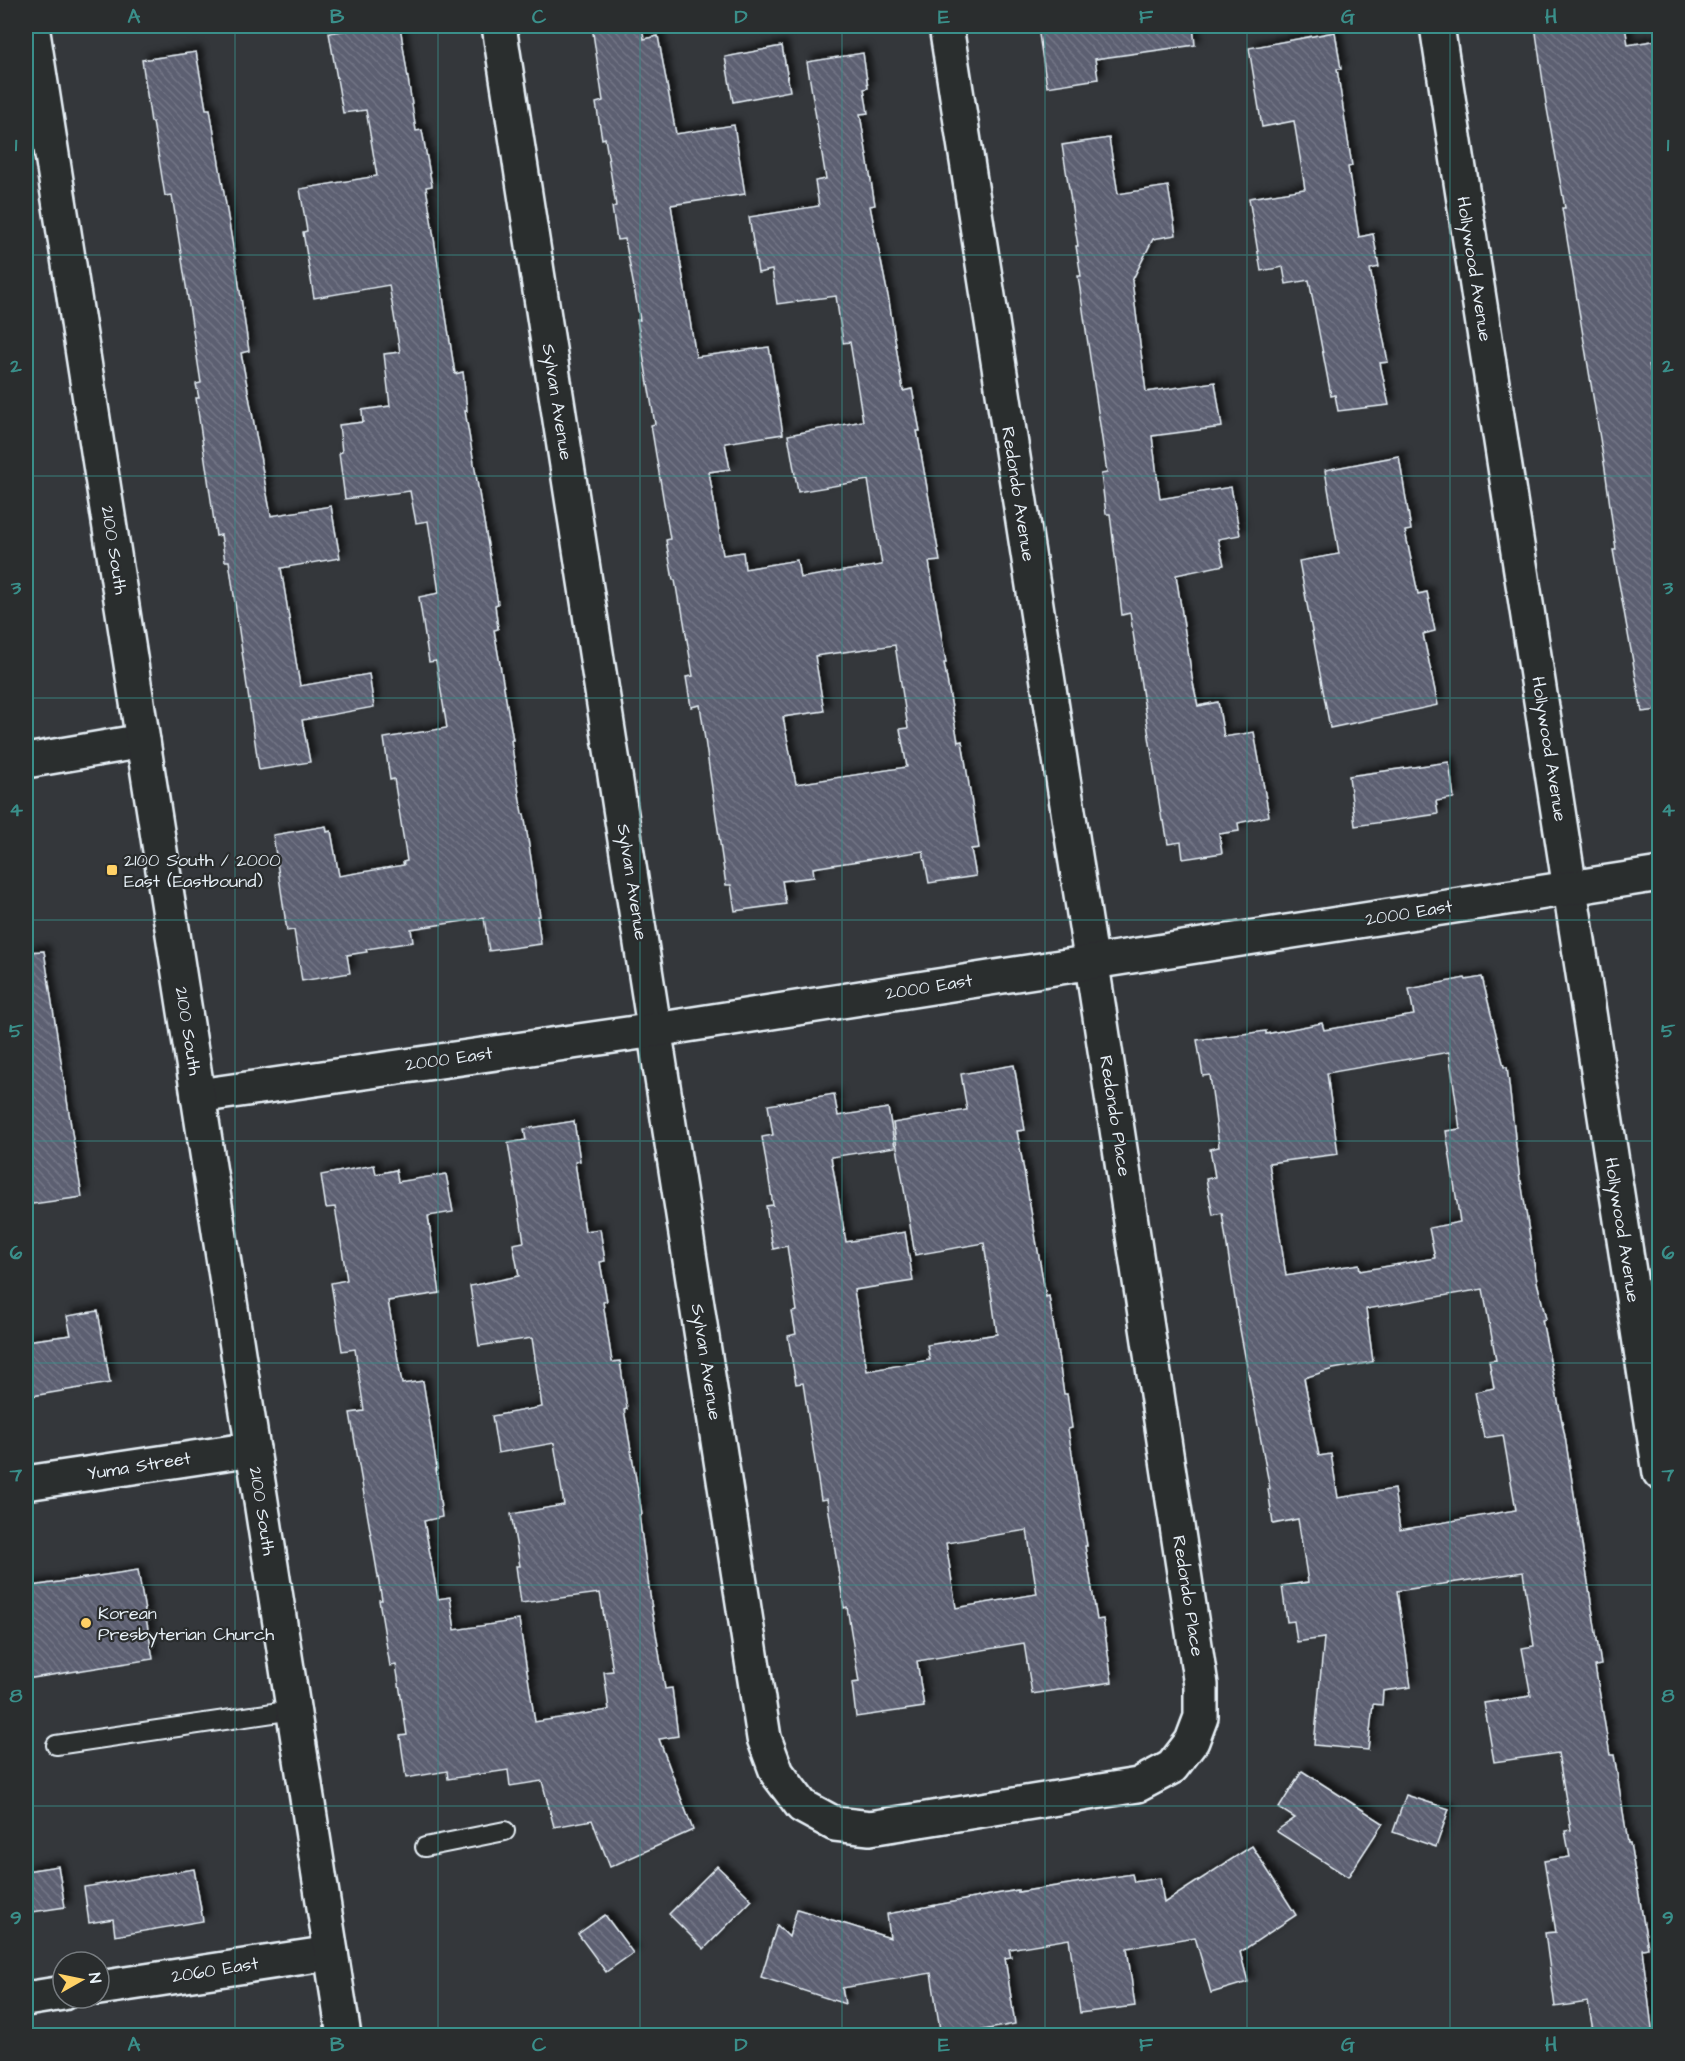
<svg xmlns="http://www.w3.org/2000/svg" width="1685" height="2061" viewBox="0 0 1685 2061" font-family="'Architects Daughter',sans-serif">
	<style>
		.building { fill: url(#building-back-hatch); stroke: #e8f1f8; stroke-width: 1.5; fill-rule: evenodd; filter: url(#shadow) }
		.lines { fill: none; stroke-linecap: round; stroke-linejoin: round }
		.lane-casing { stroke: #e8f1f8; stroke-width: 22 }
		.street-casing { stroke: #e8f1f8; stroke-width: 38 }
		.secondary-casing { stroke: #e8f1f8; stroke-width: 38 }
		.lane { stroke: #2a2d2e; stroke-width: 18 }
		.street { stroke: #2a2d2e; stroke-width: 33 }
		.secondary { stroke: #2a2d2e; stroke-width: 33 }
		.grid { fill: none; stroke: #3a8f8a; stroke-width: 1.5; stroke-opacity: 0.55 }
		.poi-dot { fill: #ffd166; stroke: #2a2d2e; stroke-width: 2 }
		.labels { text-anchor: middle; dominant-baseline: central; stroke-width: 4.5; stroke-linejoin: round; paint-order: stroke }
		.street-label { font-size: 18px; fill: #e8f1f8; stroke: #2a2d2e }
		.poi-label { font-size: 18px; fill: #e8f1f8; stroke: #2a2d2e; text-anchor: start }
		.neatline { fill: none; stroke: #3a8f8a; stroke-width: 2 }
		.grid-label { font-size: 20px; text-anchor: middle; font-weight: bold; fill: #3a8f8a }
	</style>
	<defs>
		<pattern id="building-back-hatch" width="6" height="6" patternUnits="userSpaceOnUse" patternTransform="scale(1.5)"><rect width="6" height="6" fill="#5b5f71"/><path d="M-1 5l2 2M0 0l6 6M5-1l2 2" fill="none" stroke="#737686"/></pattern>
		<filter id="shadow"><feDropShadow dx="5.5" dy="-5.5" stdDeviation="3" flood-color="#0009"/></filter>
	</defs>
	<rect width="100%" height="100%" fill="#34373b"/>
	<filter id="ink" filterUnits="userSpaceOnUse"><feTurbulence type="fractalNoise" baseFrequency=".0167" numOctaves="2"/><feDisplacementMap in="SourceGraphic" scale="12" xChannelSelector="R" yChannelSelector="G"/><feConvolveMatrix kernelMatrix="1 2 1 2 8 2 1 2 1" color-interpolation-filters="sRGB"/></filter>
	<g filter="url(#ink)">
		<!-- building -->
		<g class="building">
			<polygon points="373,26 400,26 416,131 422,130 432,186 426,187 455,374 463,372 467,411 465,411 498,604 495,605 498,629 494,630 513,740 511,740 522,814 524,814 540,916 537,916 541,944 489,951 484,918 411,929 413,942 366,949 367,952 347,955 350,973 302,981 294,930 287,931 273,835 326,826 327,832 331,831 339,876 404,865 403,862 407,861 394,779 390,780 384,738 447,728 436,661 429,662 419,597 439,593 428,521 416,523 410,491 345,499 339,453 342,452 339,425 363,422 362,410 390,406 384,354 400,352 389,285 314,298 303,232 307,231 300,189 377,176 366,110 343,113 329,33"/>
			<path d="M592,26H642L644,39L658,36L676,134L734,125L745,194L671,205L696,357L769,347L783,434L725,443L730,469L709,472L723,555L743,552L745,569L797,560L800,578L882,565L868,480L798,492L788,435L863,421L850,342L843,343L836,296L777,304L772,270L758,273L749,217L819,206L815,181L826,179L807,62L863,53L868,88L864,89L868,113L860,114L875,205L870,206L889,301L903,391L912,389L920,431H917L940,561L929,562L946,663H944L958,742L962,741L979,848L971,849L976,876L929,883L923,851L813,868L814,877L782,881L786,904L735,911L731,885H726L700,705L691,707L686,677L693,676L681,604H679L675,580H673L666,540L670,539L651,425L655,424L637,320H640L625,239L617,240L612,207L616,206L605,138L602,139L596,103L603,101ZM895,645L908,728L900,729L907,767L796,784L783,717L824,711L815,656Z"/>
			<polygon points="1054,26 1193,26 1195,45 1095,59 1098,79 1047,87 1038,28"/>
			<polygon points="1535,26 1625,26 1628,45 1659,40 1659,363 1649,364 1659,423 1659,710 1642,712 1613,550 1616,550 1605,469 1562,208 1565,208 1546,103"/>
			<polygon points="1335,32 1341,69 1337,69 1352,166 1348,167 1359,237 1373,234 1379,267 1370,269 1388,362 1380,363 1389,405 1338,411 1335,395 1331,396 1309,280 1286,284 1283,267 1261,271 1249,198 1305,189 1294,121 1262,127 1249,48"/>
			<polygon points="782,46 790,91 733,102 725,57"/>
			<polygon points="196,52 206,109 210,109 237,271 249,351 241,353 271,516 331,506 340,558 281,568 300,686 369,674 374,707 302,720 310,762 259,770 229,561 225,561 221,535 216,536 211,500 196,398 199,398 196,384 201,383 172,195 165,196 153,122 151,122 142,60"/>
			<polygon points="1109,138 1118,194 1168,186 1176,235 1153,239 1132,281 1146,392 1215,382 1222,427 1152,436 1160,499 1231,487 1240,535 1218,539 1224,565 1176,575 1193,683 1198,706 1218,702 1224,737 1254,732 1269,816 1238,823 1239,831 1219,834 1222,853 1183,859 1181,842 1168,844 1164,821 1162,821 1130,613 1122,615 1110,514 1106,514 1101,474 1107,473 1078,276 1081,276 1076,246 1078,246 1062,145"/>
			<polygon points="1399,456 1411,530 1405,531 1418,594 1427,592 1435,631 1423,634 1438,705 1330,728 1299,561 1339,554 1325,470"/>
			<polygon points="1449,762 1454,798 1436,801 1438,814 1355,826 1349,776"/>
			<polygon points="44,951 82,1197 26,1205 26,952"/>
			<path d="M1482,977L1504,1067H1507L1520,1181H1521L1537,1282L1546,1319L1542,1320L1565,1437L1601,1665L1595,1666L1610,1755H1614L1628,1843H1630L1648,1948L1642,1949L1653,2036H1594L1588,2002L1555,2007L1545,1933L1556,1932L1544,1861L1570,1857L1565,1831L1571,1830L1558,1753L1494,1762L1484,1703L1531,1696L1522,1648L1534,1646L1523,1572L1397,1591L1411,1687L1383,1691L1382,1705L1373,1704L1368,1750L1314,1745L1324,1638L1297,1642L1294,1621L1287,1622L1282,1586L1308,1582L1298,1519L1273,1524L1268,1489H1270L1238,1319L1222,1213L1213,1215L1206,1179L1215,1177L1210,1149L1219,1147L1210,1075L1203,1076L1197,1040L1266,1031V1034L1322,1023L1324,1030L1414,1015L1409,989L1465,978L1466,980ZM1449,1052L1460,1129L1446,1131L1460,1222L1429,1228L1435,1258L1360,1271L1359,1264L1286,1276L1269,1163L1338,1154L1327,1073ZM1483,1289L1496,1360L1489,1361L1494,1388L1475,1392L1484,1438L1503,1435L1516,1510L1400,1530L1394,1489L1338,1498L1331,1454L1319,1456L1304,1378L1333,1369L1373,1362L1366,1309Z"/>
			<path d="M1014,1065L1025,1130L1017,1131L1046,1297L1049,1296L1064,1394H1067L1072,1428L1068,1429L1087,1546H1085L1097,1620L1103,1619L1112,1682L1032,1694L1024,1643L917,1661L924,1707L856,1717L852,1683L859,1682L847,1607L844,1608L827,1499L821,1500L803,1383L796,1384L788,1336L796,1334L792,1312L797,1311L787,1246L773,1249L766,1206L773,1205L762,1137L773,1135L768,1105L834,1094L838,1116L888,1108L895,1147L831,1157L846,1242L905,1232L913,1281L854,1290L867,1371L930,1360L927,1345L997,1334L984,1243L915,1255L893,1123L967,1110L961,1074ZM1027,1530L1037,1594L956,1608L946,1543Z"/>
			<polygon points="574,1121 580,1161 575,1162 585,1231 600,1229 605,1261 600,1262 607,1301 603,1302 612,1362 620,1361 627,1409 624,1410 642,1514 639,1515 652,1609 665,1689 672,1688 678,1736 659,1739 693,1830 610,1867 592,1820 554,1827 542,1781 510,1786 508,1770 448,1779 447,1771 406,1778 400,1736 407,1735 396,1665 390,1666 379,1600 382,1600 350,1413 364,1411 355,1349 342,1351 331,1283 347,1280 335,1207 326,1208 321,1175 374,1165 376,1174 396,1170 398,1182 446,1174 453,1212 428,1216 440,1293 388,1301 402,1384 423,1381 437,1469 436,1469 442,1517 424,1521 438,1599 450,1597 455,1630 519,1620 535,1722 609,1710 604,1672 613,1671 600,1593 521,1603 516,1566 520,1566 511,1514 564,1505 554,1443 498,1453 492,1416 542,1407 532,1338 479,1346 470,1286 519,1276 513,1244 524,1242 508,1143 526,1140 524,1129"/>
			<polygon points="98,1311 110,1383 26,1397 26,1341 71,1335 67,1316"/>
			<polygon points="138,1570 153,1659 26,1679 26,1587"/>
			<polygon points="1302,1771 1383,1823 1348,1877 1276,1831 1295,1818 1279,1808"/>
			<polygon points="1406,1795 1449,1809 1436,1847 1393,1832"/>
			<polygon points="1252,1846 1296,1915 1240,1952 1248,1982 1211,1993 1195,1937 1127,1948 1135,2006 1080,2013 1069,1939 1009,1949 1011,1957 1005,1958 1015,2024 952,2036 941,2036 931,1973 842,1988 845,2004 761,1977 777,1925 789,1937 797,1909 890,1938 887,1914 1018,1890 1018,1892 1132,1874 1134,1882 1160,1878 1164,1903"/>
			<polygon points="58,1866 65,1907 26,1913 26,1871"/>
			<polygon points="717,1866 752,1900 704,1949 669,1914"/>
			<polygon points="194,1869 203,1921 115,1936 113,1919 89,1923 84,1887"/>
			<polygon points="605,1915 633,1953 606,1972 578,1934"/>
		</g>
		<g class="lines">
			<!-- lane casing -->
			<g class="lane-casing">
				<g id="lane">
					<polyline points="56,1745 293,1710"/>
					<polyline points="425,1847 505,1831"/>
				</g>
			</g>
			<!-- street casing -->
			<g class="street-casing">
				<g id="street">
					<polyline points="499,26 764,1738 777,1773 802,1806 835,1824 870,1828 1138,1785 1172,1767 1192,1741 1201,1717 1201,1685 1099,1010 946,26"/>
					<polyline points="1437,26 1660,1473"/>
					<polyline points="26,761 143,741"/>
					<polyline points="198,1096 655,1030 1660,874"/>
					<polyline points="26,1483 253,1449"/>
					<polyline points="99,1988 331,1953"/>
					<polyline points="26,1999 63,1993"/>
				</g>
			</g>
			<!-- secondary casing -->
			<g class="secondary-casing">
				<polyline id="secondary" points="32,26 344,2036"/>
			</g>
			<!-- lane -->
			<use href="#lane" class="lane"/>
			<!-- street -->
			<use href="#street" class="street"/>
			<!-- secondary -->
			<use href="#secondary" class="secondary"/>
		</g>
	</g>
	<!-- grid -->
	<path class="grid" d="M235,26V2036M438,26V2036M640,26V2036M842,26V2036M1045,26V2036M1247,26V2036M1450,26V2036M26,255H1660M26,476H1660M26,698H1660M26,920H1660M26,1141H1660M26,1363H1660M26,1585H1660M26,1806H1660"/>
	<!-- markers -->
	<g class="poi-dot">
		<rect x="106" y="864" width="12" height="12" rx="3"/>
		<circle cx="86" cy="1623" r="6"/>
	</g>
	<g class="labels">
		<!-- street labels -->
		<g class="street-label">
			<text transform="translate(1474 269) rotate(81)">Hollywood Avenue</text>
			<text transform="translate(557 402) rotate(81)">Sylvan Avenue</text>
			<text transform="translate(1018 494) rotate(81)">Redondo Avenue</text>
			<text transform="translate(114 550) rotate(81)">2100 South</text>
			<text transform="translate(1549 749) rotate(81)">Hollywood Avenue</text>
			<text transform="translate(632 882) rotate(81)">Sylvan Avenue</text>
			<text transform="translate(1409 913) rotate(-9)">2000 East</text>
			<text transform="translate(929 987) rotate(-9)">2000 East</text>
			<text transform="translate(188 1031) rotate(81)">2100 South</text>
			<text transform="translate(449 1059) rotate(-8)">2000 East</text>
			<text transform="translate(1115 1116) rotate(81)">Redondo Place</text>
			<text transform="translate(1622 1230) rotate(81)">Hollywood Avenue</text>
			<text transform="translate(706 1362) rotate(81)">Sylvan Avenue</text>
			<text transform="translate(139 1466) rotate(-9)">Yuma Street</text>
			<text transform="translate(262 1511) rotate(81)">2100 South</text>
			<text transform="translate(1188 1596) rotate(81)">Redondo Place</text>
			<text transform="translate(215 1970) rotate(-9)">2060 East</text>
		</g>
		<!-- poi labels -->
		<g class="poi-label">
			<text x="124" y="860">2100 South / 2000<tspan x="124" dy="21">East (Eastbound)</tspan></text>
			<text x="98" y="1613">Korean<tspan x="98" dy="21">Presbyterian Church</tspan></text>
		</g>
	</g>
	<!-- margin -->
	<rect width="1685" height="2061" fill="none" stroke="#2a2d2e" stroke-width="66"/>
	<!-- north arrow -->
	<g transform="translate(81 1980) rotate(81)"><circle r="28" fill="#2a2d2e" stroke="#767b7f" stroke-width="1.5"/>
	<path d="M0-4.5L10 22L0 15L-10 22Z" fill="#ffd166"/>
	<text y="-9" font-size="16" font-weight="bold" text-anchor="middle" fill="#e8f1f8">N</text>
	</g>
	<rect x="33" y="33" width="1619" height="1995" class="neatline"/>
	<g class="grid-label">
		<text x="134" y="23">A</text>
		<text x="337" y="23">B</text>
		<text x="539" y="23">C</text>
		<text x="741" y="23">D</text>
		<text x="944" y="23">E</text>
		<text x="1146" y="23">F</text>
		<text x="1348" y="23">G</text>
		<text x="1551" y="23">H</text>
		<text x="16" y="151">1</text>
		<text x="1668" y="151">1</text>
		<text x="16" y="372">2</text>
		<text x="1668" y="372">2</text>
		<text x="16" y="594">3</text>
		<text x="1668" y="594">3</text>
		<text x="16" y="816">4</text>
		<text x="1668" y="816">4</text>
		<text x="16" y="1037">5</text>
		<text x="1668" y="1037">5</text>
		<text x="16" y="1259">6</text>
		<text x="1668" y="1259">6</text>
		<text x="16" y="1481">7</text>
		<text x="1668" y="1481">7</text>
		<text x="16" y="1702">8</text>
		<text x="1668" y="1702">8</text>
		<text x="16" y="1924">9</text>
		<text x="1668" y="1924">9</text>
		<text x="134" y="2051">A</text>
		<text x="337" y="2051">B</text>
		<text x="539" y="2051">C</text>
		<text x="741" y="2051">D</text>
		<text x="944" y="2051">E</text>
		<text x="1146" y="2051">F</text>
		<text x="1348" y="2051">G</text>
		<text x="1551" y="2051">H</text>
	</g>
</svg>
